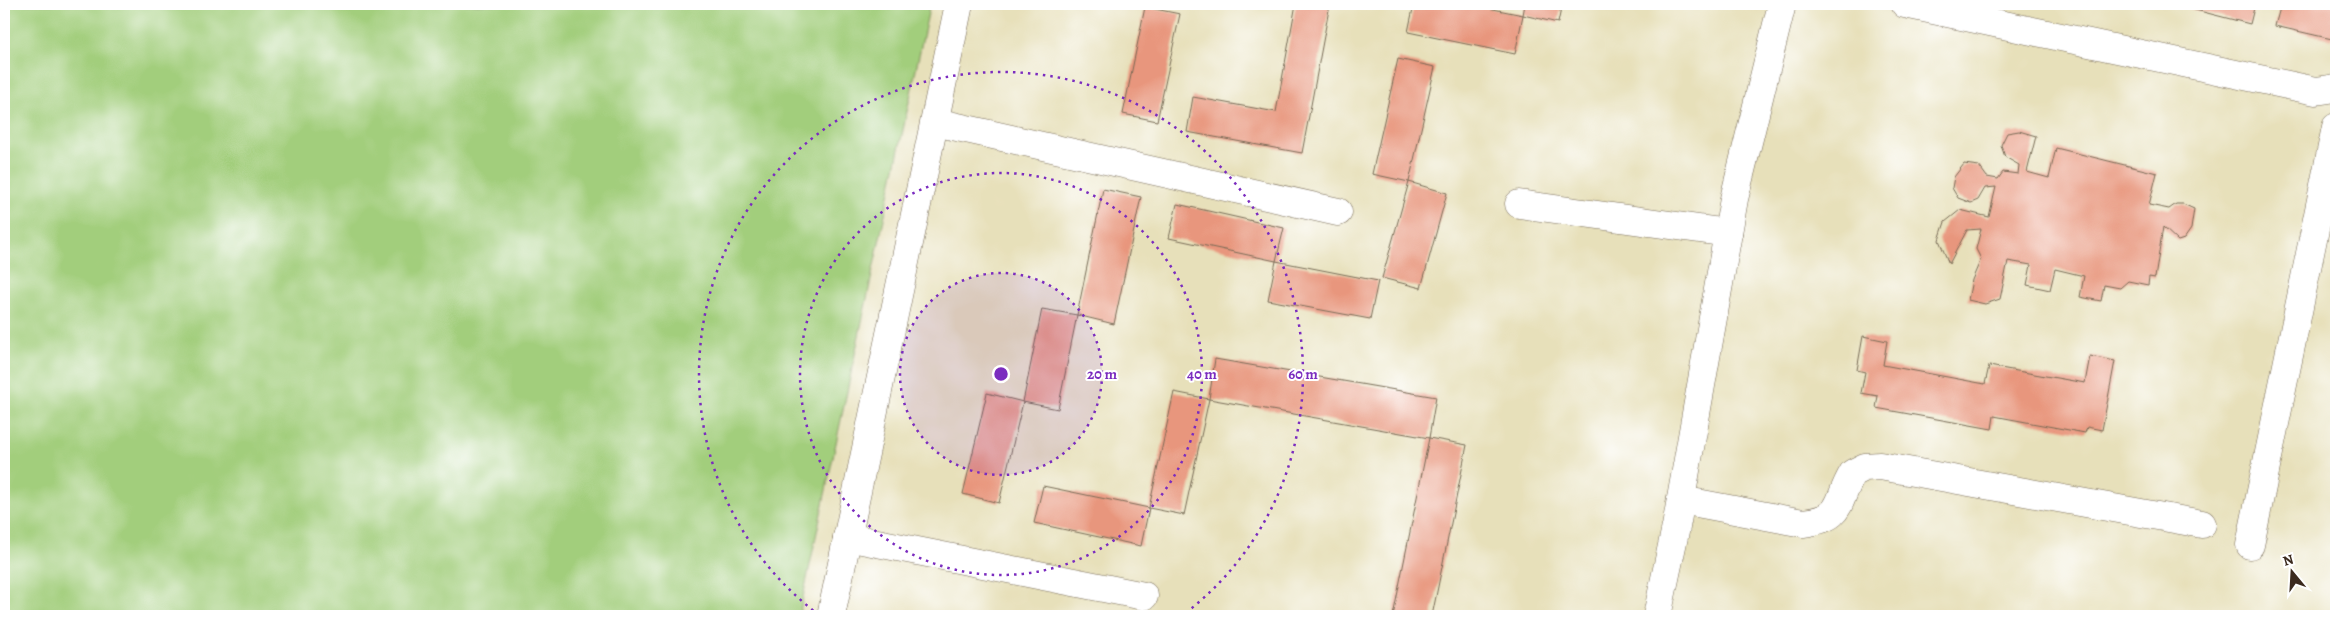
<svg xmlns="http://www.w3.org/2000/svg" width="2340" height="620" viewBox="0 0 2340 620" font-family="Alegreya,serif">
	<style>
		.green { fill: #a2ce7b; stroke: #6e7c4c }
		.building { fill: #e8967d }
		.lines { fill: none; stroke-linecap: round; stroke-linejoin: round }
		.minor-casing { stroke: #776a55; stroke-width: 29 }
		.minor { stroke: #fff; stroke-width: 28 }
		.ring { fill: none; stroke: #7b2cbf; stroke-width: 2.5; stroke-dasharray: 2.5 5 }
		.centre { fill: #7b2cbf; stroke: #fff; stroke-width: 2.5 }
		.ring-label { font-size: 15px; text-anchor: middle; font-weight: bold; fill: #7b2cbf; stroke: #fff; stroke-width: 4; stroke-linejoin: round; paint-order: stroke }
	</style>
	<rect width="100%" height="100%" fill="#fff"/>
	<filter id="ink" filterUnits="userSpaceOnUse"><feTurbulence type="fractalNoise" baseFrequency=".02" numOctaves="2"/><feDisplacementMap in="SourceGraphic" scale="10" xChannelSelector="R" yChannelSelector="G"/><feConvolveMatrix kernelMatrix="1 2 1 2 8 2 1 2 1" color-interpolation-filters="sRGB"/></filter>
	<filter id="wash" filterUnits="userSpaceOnUse"><feTurbulence type="fractalNoise" baseFrequency=".0096" numOctaves="4" result="noise"/><feDisplacementMap in="SourceGraphic" scale="20" xChannelSelector="R" yChannelSelector="G"/><feGaussianBlur stdDeviation="1.12" result="paint"/><feColorMatrix in="noise" values="0 0 0 0 0 0 0 0 0 0 0 0 0 0 0 0 0 1.4 0 .05"/><feComposite in="paint" operator="in"/></filter>
	<g filter="url(#wash)">
		<rect width="100%" height="100%" fill="#e7e0ba"/>
		<!-- green -->
		<polygon class="green" points="4,4 930,4 799,616 4,616"/>
		<g id="blocks">
			<!-- building -->
			<g class="building">
				<polygon points="1296,4 1330,4 1302,153 1187,132 1193,97 1276,112"/>
				<polygon points="1414,4 1468,4 1523,15 1515,54 1408,32"/>
				<polygon points="1525,4 1562,4 1558,23 1523,15"/>
				<polygon points="2172,4 2255,4 2250,24"/>
				<polygon points="2281,4 2336,4 2336,19 2332,39 2275,26"/>
				<polygon points="1145,7 1180,14 1157,121 1123,114"/>
				<polygon points="1398,59 1435,67 1409,182 1372,174"/>
				<polygon points="2019,131 2036,136 2027,172 2049,178 2056,148 2157,173 2149,205 2169,209 2176,204 2183,204 2194,209 2191,229 2184,239 2178,241 2163,227 2155,278 2149,277 2148,285 2128,281 2120,288 2104,285 2101,301 2080,297 2084,276 2055,269 2050,290 2027,285 2031,265 2008,261 2000,299 1985,304 1968,300 1972,280 1981,259 1976,249 1981,229 1967,230 1949,264 1939,240 1945,222 1960,210 1989,217 1996,187 1985,188 1978,200 1971,203 1958,198 1952,188 1954,177 1964,164 1979,166 1987,177 1998,179 2003,172 2018,174 2019,165 2005,157 2001,145 2007,133"/>
				<polygon points="1409,182 1447,193 1421,288 1382,278"/>
				<polygon points="1103,189 1141,197 1114,324 1077,315"/>
				<polygon points="1177,204 1284,228 1276,261 1169,238"/>
				<polygon points="1276,261 1378,281 1370,319 1268,300"/>
				<polygon points="1042,309 1077,315 1058,409 1023,402"/>
				<polygon points="1863,336 1887,341 1883,365 1985,384 1989,366 2085,383 2090,356 2115,361 2102,430 2087,427 2085,433 1994,416 1992,429 1876,408 1878,396 1861,393 1865,372 1857,370"/>
				<polygon points="1215,359 1436,397 1429,438 1467,445 1432,616 1393,616 1429,438 1209,399"/>
				<polygon points="1174,392 1209,399 1184,515 1149,508"/>
				<polygon points="987,393 1023,402 999,503 963,494"/>
				<polygon points="1043,486 1149,508 1141,546 1034,523"/>
			</g>
		</g>
	</g>
	<g filter="url(#ink)">
		<use href="#blocks" fill-opacity="0" stroke="#776a55" stroke-width="1"/>
		<g class="lines">
			<!-- minor casing -->
			<g class="minor-casing">
				<g id="minor">
					<polyline points="1905,4 2316,91 2336,88"/>
					<polyline points="935,122 1338,212"/>
					<polyline points="1519,204 1728,233"/>
					<path d="M1681,500L1803,523C1845,518 1835,503 1853,473L1865,467L1880,466L2202,524"/>
					<polyline points="847,537 1144,596"/>
					<polyline points="2250,545 2336,127"/>
					<polyline points="831,616 959,4"/>
					<polyline points="1657,616 1676,527 1734,199 1782,4"/>
				</g>
			</g>
			<!-- minor -->
			<use href="#minor" class="minor"/>
		</g>
	</g>
	<!-- distance rings -->
	<circle cx="1001" cy="374" r="101" fill="#7b2cbf" fill-opacity=".12"/>
	<g class="ring">
		<circle cx="1001" cy="374" r="101"/>
		<circle cx="1001" cy="374" r="201"/>
		<path d="M819 615A302 302 0 1 1 1183 615"/>
	</g>
	<circle cx="1001" cy="374" r="8" class="centre"/>
	<g class="ring-label">
		<text x="1102" y="379">20 m</text>
		<text x="1202" y="379">40 m</text>
		<text x="1303" y="379">60 m</text>
	</g>
	<!-- margin -->
	<rect width="2340" height="620" fill="none" stroke="#fff" stroke-width="20"/>
	<!-- north arrow -->
	<g transform="translate(2292 572) rotate(342)" stroke="#ffffff" stroke-width="4" paint-order="stroke">
	<path d="M0-4L9 19L0 12L-9 19Z" fill="#3b2a1e"/>
	<text y="-8" font-size="14" font-weight="bold" text-anchor="middle" fill="#3b2a1e">N</text>
	</g>
</svg>
